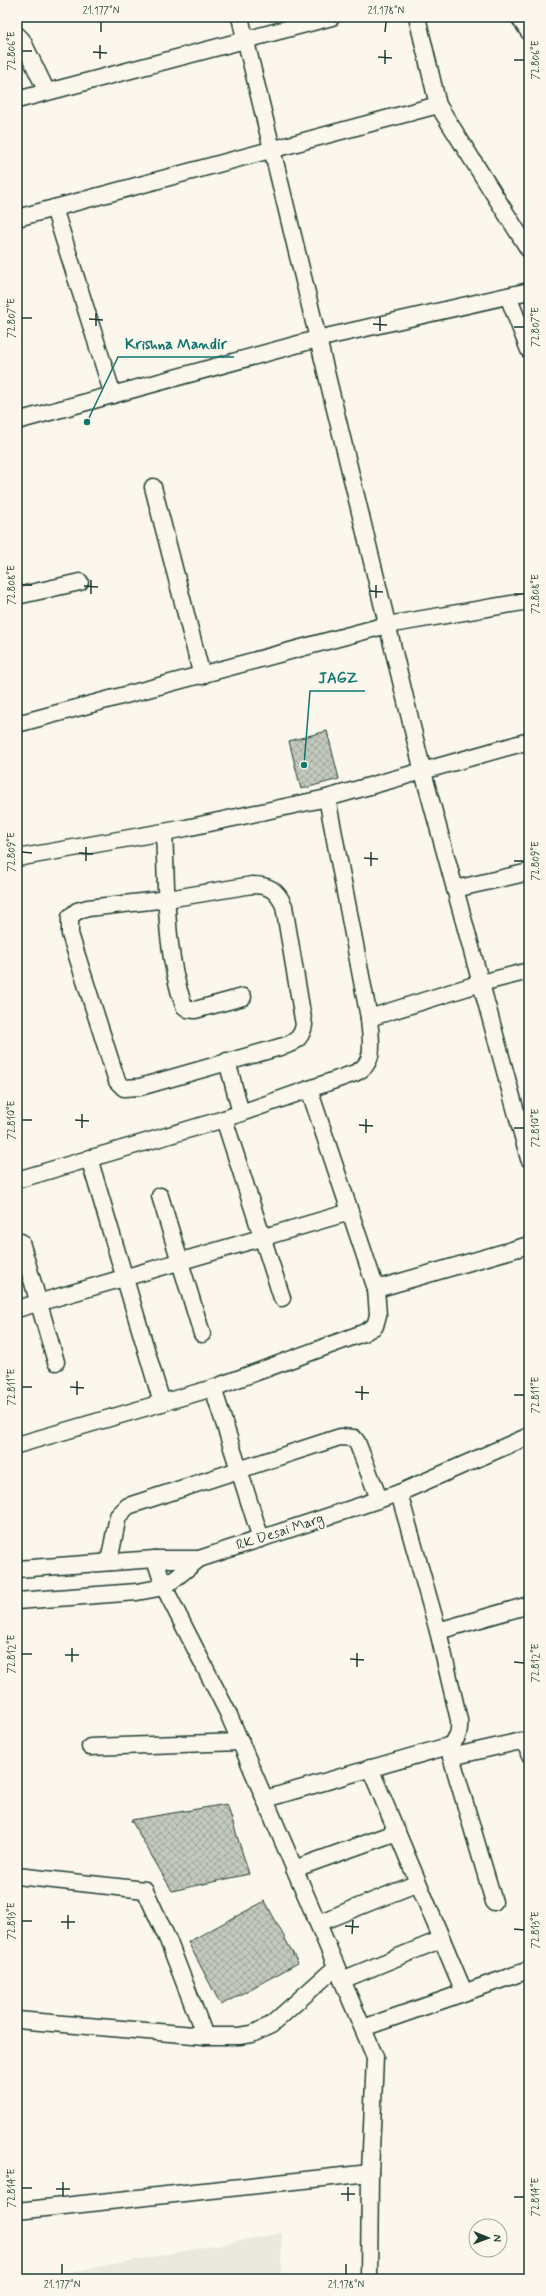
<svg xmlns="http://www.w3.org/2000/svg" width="546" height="2296" viewBox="0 0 546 2296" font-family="Mynerve,sans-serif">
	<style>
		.built { fill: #eae9de }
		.building { fill: url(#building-cross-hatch); stroke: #1f3d34 }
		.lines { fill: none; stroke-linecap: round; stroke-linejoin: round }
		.minor-casing { stroke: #1f3d34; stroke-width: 19 }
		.minor { stroke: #fbf7ec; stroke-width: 16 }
		.ticks { fill: none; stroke: #1f3d34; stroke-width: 1.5 }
		.labels { text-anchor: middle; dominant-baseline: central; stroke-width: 4; stroke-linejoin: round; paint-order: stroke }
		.street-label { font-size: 14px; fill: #1f3d34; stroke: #fbf7ec }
		.leader { fill: none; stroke: #0f766e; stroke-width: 1.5 }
		.callout-dot { fill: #0f766e; stroke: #fbf7ec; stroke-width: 1.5 }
		.callout-label { font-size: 15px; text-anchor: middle; font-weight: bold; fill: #0f766e; stroke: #fbf7ec; stroke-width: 4; stroke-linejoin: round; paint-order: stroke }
		.neatline { fill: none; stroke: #1f3d34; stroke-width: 1.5 }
		.ticks-label { font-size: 10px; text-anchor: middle; fill: #1f3d34 }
	</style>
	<defs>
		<pattern id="building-cross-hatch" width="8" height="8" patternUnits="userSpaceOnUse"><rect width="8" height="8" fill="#c4c9be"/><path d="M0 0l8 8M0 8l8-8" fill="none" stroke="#9fa49b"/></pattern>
	</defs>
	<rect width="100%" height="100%" fill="#fbf7ec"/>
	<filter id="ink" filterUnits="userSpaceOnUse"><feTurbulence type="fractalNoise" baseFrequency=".025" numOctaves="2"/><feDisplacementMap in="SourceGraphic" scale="8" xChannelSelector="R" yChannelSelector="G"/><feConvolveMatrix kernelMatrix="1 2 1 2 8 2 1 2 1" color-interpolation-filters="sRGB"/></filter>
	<g filter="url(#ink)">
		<!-- built -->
		<polygon class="built" points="282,2233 281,2279 32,2279"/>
		<!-- building -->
		<g class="building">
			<polygon points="327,731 339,779 301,789 289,741"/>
			<polygon points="227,1804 249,1874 172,1891 131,1820"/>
			<polygon points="265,1901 298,1963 221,2005 188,1942"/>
		</g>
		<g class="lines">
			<!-- minor casing -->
			<g class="minor-casing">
				<g id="minor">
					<polyline points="240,17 423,772 529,1159"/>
					<polyline points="417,17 438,105 529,250"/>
					<polyline points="519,17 529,32"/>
					<polyline points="17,35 22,40 47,92"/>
					<polyline points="17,100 332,17"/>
					<polyline points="54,208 113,395"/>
					<polyline points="17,218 438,105"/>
					<polyline points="508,296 529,350"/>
					<polyline points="17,421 317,339 529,291"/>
					<polyline points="153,487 202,676"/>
					<polyline points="17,596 80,582"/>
					<polyline points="17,724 387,625 529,601"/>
					<path d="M164,832C167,889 164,951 184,1006L188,1009L195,1010L243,997"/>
					<polyline points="17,858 186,828 327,798 529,741"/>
					<path d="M252,885C269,885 277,890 284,906L304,1025C302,1036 297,1041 287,1045L140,1087L124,1088L117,1081L70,934V917L77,911L88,908L168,899Z"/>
					<polyline points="455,889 529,872"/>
					<polyline points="369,1018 481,983 529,971"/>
					<polyline points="227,1061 241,1113"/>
					<polyline points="224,1119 282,1298"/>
					<polyline points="89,1158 162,1403"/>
					<path d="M17,1180L224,1119L355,1073C378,1063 370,1038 369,1018L327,798"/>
					<polyline points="160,1196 202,1334"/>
					<polyline points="21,1242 56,1362"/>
					<polyline points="376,1289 529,1245"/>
					<polyline points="17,1309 350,1212"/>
					<polyline points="213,1388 261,1539"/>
					<polyline points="17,1445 213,1388 363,1333 375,1326 378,1315 376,1289 309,1089"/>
					<polyline points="155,1559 164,1587 228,1713 375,2057 370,2173 369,2279"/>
					<polyline points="109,1562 118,1516 128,1506 340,1437 354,1438 357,1442 379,1499"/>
					<polyline points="17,1569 155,1559 199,1559 399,1493 529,1436"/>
					<polyline points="17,1601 137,1592 164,1587 199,1559"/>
					<polyline points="438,1631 529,1605"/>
					<polyline points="448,1746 494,1902"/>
					<polyline points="90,1747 241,1742"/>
					<polyline points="451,1757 521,1741 527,1746 529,1754"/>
					<polyline points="370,1768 464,1992"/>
					<path d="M265,1799L448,1746C458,1740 460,1732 459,1720L438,1631L399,1493"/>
					<polyline points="294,1869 397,1832"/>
					<polyline points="17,1876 145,1890 168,1940 205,2036"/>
					<polyline points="318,1923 418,1883"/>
					<polyline points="342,1980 442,1939"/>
					<polyline points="17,2020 205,2036 239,2036 252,2034 271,2025 336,1967"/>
					<polyline points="363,2028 529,1970"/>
					<polyline points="17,2211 370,2173"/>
				</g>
			</g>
			<!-- minor -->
			<use href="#minor" class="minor"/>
		</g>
	</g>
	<!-- ticks -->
	<path class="ticks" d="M101,32V22M385,32L386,22M22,51H32M93,52L107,53M378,57L392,58M100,59V45M514,60H524M385,64V50M22,318H32M89,319L103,320M373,324L387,325M96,326V313M514,327H524M380,331V317M22,585H32M84,586L98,587M369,591L383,592M91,594V580M514,594H524M376,598V585M22,852L32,853M79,853L93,854M364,858L378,859M86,861V847M514,861H524M371,866V852M22,1120H32M75,1120L89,1121M359,1125L373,1126M82,1128V1114M514,1128H524M366,1133V1119M22,1387H32M70,1387L84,1388M355,1392L369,1393M77,1395V1381M514,1395H524M362,1400V1386M22,1654H32M65,1655H79M350,1659L364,1660M72,1662V1648M514,1662L524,1663M357,1667V1653M22,1921H32M61,1922H75M345,1926L359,1927M68,1929V1915M514,1929L524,1930M352,1934L353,1920M22,2188H32M56,2189H70M341,2194H355M63,2196V2182M514,2197H524M348,2201V2187M62,2274V2264M346,2274V2264"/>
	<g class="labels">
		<!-- street labels -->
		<g class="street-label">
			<text transform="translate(280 1532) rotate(-18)">RK Desai Marg</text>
		</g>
	</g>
	<!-- callouts -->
	<path class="leader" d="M87 422L118 357H234M304 765L310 691H365"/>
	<g class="callout-dot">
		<circle cx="87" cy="422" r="4"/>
		<circle cx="304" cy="765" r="4"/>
	</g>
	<g class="callout-label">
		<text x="176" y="349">Krishna Mandir</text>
		<text x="338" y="683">JAGZ</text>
	</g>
	<!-- margin -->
	<rect width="546" height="2296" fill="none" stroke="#fbf7ec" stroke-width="44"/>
	<!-- north arrow -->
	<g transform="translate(488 2238) rotate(91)"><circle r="19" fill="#fbf7ec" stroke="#a3ada2"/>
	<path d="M0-3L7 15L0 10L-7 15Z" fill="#1f3d34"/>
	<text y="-6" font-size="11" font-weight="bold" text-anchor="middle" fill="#1f3d34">N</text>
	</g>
	<rect x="22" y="22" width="502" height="2252" class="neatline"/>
	<g class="ticks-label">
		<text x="101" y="14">21.177°N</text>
		<text x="386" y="14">21.178°N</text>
		<text transform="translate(11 51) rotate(-90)" y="4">72.806°E</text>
		<text transform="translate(535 60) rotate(-90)" y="4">72.806°E</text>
		<text transform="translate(11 318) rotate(-90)" y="4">72.807°E</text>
		<text transform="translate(535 327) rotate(-90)" y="4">72.807°E</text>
		<text transform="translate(11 585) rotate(-90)" y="4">72.808°E</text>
		<text transform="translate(535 594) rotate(-90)" y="4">72.808°E</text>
		<text transform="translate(11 852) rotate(-90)" y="4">72.809°E</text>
		<text transform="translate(535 861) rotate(-90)" y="4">72.809°E</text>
		<text transform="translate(11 1120) rotate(-90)" y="4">72.810°E</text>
		<text transform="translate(535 1128) rotate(-90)" y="4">72.810°E</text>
		<text transform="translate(11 1387) rotate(-90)" y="4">72.811°E</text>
		<text transform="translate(535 1395) rotate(-90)" y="4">72.811°E</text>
		<text transform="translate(11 1654) rotate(-90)" y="4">72.812°E</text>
		<text transform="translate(535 1663) rotate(-90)" y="4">72.812°E</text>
		<text transform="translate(11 1921) rotate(-90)" y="4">72.813°E</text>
		<text transform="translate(535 1930) rotate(-90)" y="4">72.813°E</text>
		<text transform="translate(11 2188) rotate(-90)" y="4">72.814°E</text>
		<text transform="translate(535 2197) rotate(-90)" y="4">72.814°E</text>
		<text x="62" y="2288">21.177°N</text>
		<text x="346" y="2288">21.178°N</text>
	</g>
</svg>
